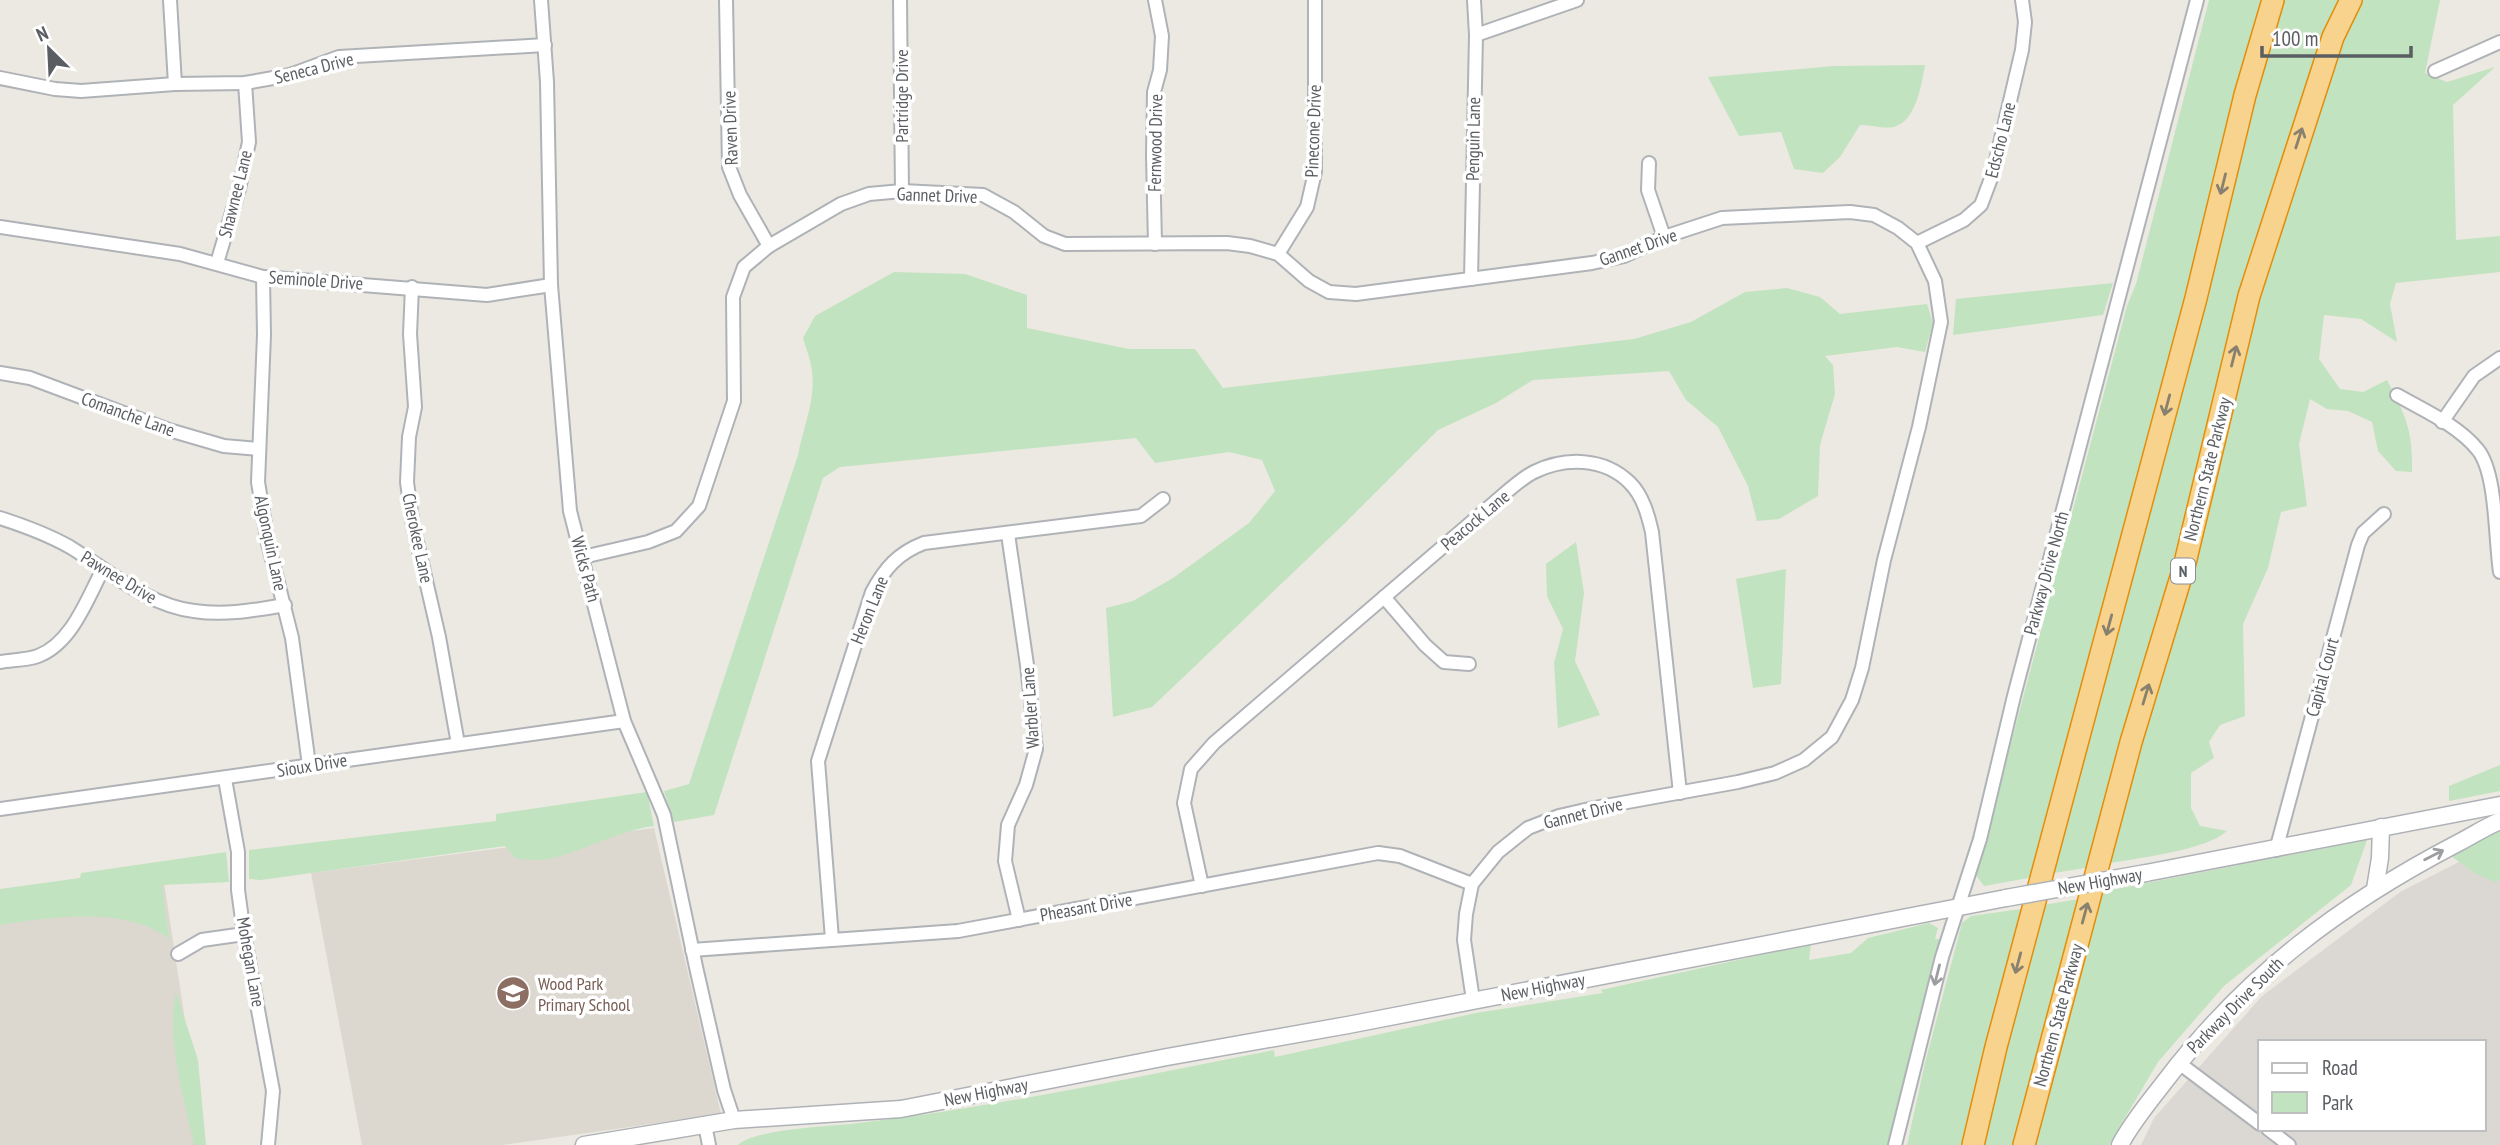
<svg xmlns="http://www.w3.org/2000/svg" width="2500" height="1145" viewBox="0 0 2500 1145" font-family="'PT Sans Narrow',sans-serif">
	<style>
		.industrial { fill: #dbd8d4; fill-rule: evenodd }
		.education { fill: #dcd8d0 }
		.green { fill: #c2e3bf }
		.lines { fill: none; stroke-linecap: round; stroke-linejoin: round }
		.street-casing { stroke: #afb3b7; stroke-width: 16 }
		.secondary-casing { stroke: #aeb2b7; stroke-width: 19 }
		.highway-casing { stroke: #e38d0b; stroke-width: 24 }
		.street { stroke: #fff; stroke-width: 12 }
		.secondary { stroke: #fff; stroke-width: 16 }
		.highway { stroke: #f7d38d; stroke-width: 21 }
		.secondary-bridge-casing { stroke: #aeb2b7; stroke-width: 19; stroke-linecap: butt }
		.secondary-bridge { stroke: #fff; stroke-width: 16 }
		.oneway { stroke: #89816f }
		.oneway2 { stroke: #9c9ea1 }
		.labels { text-anchor: middle; dominant-baseline: central; stroke-width: 7; stroke-linejoin: round; paint-order: stroke }
		.shield { fill: #fff; stroke: #8c8e91; stroke-width: 2 }
		.shield-label { font-size: 16px; font-weight: bold; fill: #5a5e62 }
		.street-label { font-size: 18px; fill: #5a5e62; stroke: #fff }
		.education-label { font-size: 18px; fill: #785e54; stroke: #fff; text-anchor: start }
	</style>
	<rect width="100%" height="100%" fill="#ece9e2"/>
	<!-- industrial -->
	<path class="industrial" d="M2500,841V1145H2141L2154,1118L2262,996L2400,892ZM2260,1042H2484V1129H2260Z"/>
	<!-- education -->
	<g class="education">
		<polygon points="654,828 721,1114 502,1145 362,1145 311,873"/>
		<polygon points="164,882 204,1145 0,1145 0,905"/>
	</g>
	<!-- green -->
	<g class="green">
		<polygon points="2209,0 2262,0 2184,312 2034,877 1984,886 1976,875 2127,306 2136,284"/>
		<polygon points="2282,0 2341,0 2209,426 2091,867 2048,874"/>
		<path d="M2359,0H2440L2425,73L2447,82L2495,67L2453,105L2456,240L2500,236V272L2396,283L2390,304L2397,342L2361,319L2324,315L2319,359L2340,389L2363,392L2387,380C2406,416 2413,431 2412,472L2396,471L2378,451L2372,422L2348,411L2327,409L2310,399L2299,444L2307,506L2281,512L2268,568L2243,624L2245,716L2220,725L2209,742L2214,758L2191,773V808L2200,826L2227,831C2205,851 2136,858 2105,864L2297,158Z"/>
		<path d="M1925,65C1921,85 1917,120 1894,127C1885,129 1870,125 1860,125L1840,157L1823,173L1794,169L1781,132L1739,136L1708,77L1834,66Z"/>
		<path d="M894,272L965,274L1027,295V328L1129,349H1195L1223,388L1634,339L1691,322L1745,292L1787,288L1820,297L1840,314L1927,304L1933,323L1925,352L1897,347L1825,356L1833,365L1835,394L1820,445L1818,496L1779,519L1757,521L1748,486L1718,427L1686,400L1669,371L1533,380L1496,403L1438,430L1342,526L1152,707L1113,717L1106,608L1133,601L1173,578L1249,523L1275,491L1262,460L1229,452L1155,463L1136,438L840,467L823,478L714,815L674,822L664,791L689,784L798,455C803,428 816,399 812,371C811,360 806,349 803,338L815,316Z"/>
		<polygon points="2113,283 2103,315 1953,335 1956,299"/>
		<polygon points="1576,542 1584,593 1575,661 1600,715 1558,728 1554,663 1563,629 1547,596 1546,564"/>
		<polygon points="1786,569 1781,684 1753,688 1736,579"/>
		<polygon points="2500,765 2500,791 2449,801 2449,786"/>
		<path d="M647,792L654,826C617,831 584,851 549,859C539,861 526,859 516,859L505,846L261,880L249,879V850L496,821V814Z"/>
		<polygon points="2500,829 2500,880 2495,882 2474,873 2451,856"/>
		<polygon points="2367,840 2351,885 2224,986 2158,1062 2109,1145 2031,1145 2099,895 2111,890"/>
		<path d="M226,852L229,882L162,885L169,939C127,906 50,917 0,925V889L80,878L81,873Z"/>
		<polygon points="2085,898 2018,1145 1977,1145 2043,905"/>
		<polygon points="2028,908 1962,1145 1907,1145 1925,1063 1962,923 1971,916"/>
		<path d="M1929,923L1938,928L1935,939H1942L1888,1145H738C751,1130 828,1126 851,1124C993,1108 1134,1077 1274,1050L1275,1057L1476,1013L1603,993L1601,990L1811,944L1809,960L1851,953L1868,938Z"/>
		<path d="M176,992L198,1060L206,1145H194C184,1096 166,1042 176,992Z"/>
	</g>
	<g class="lines">
		<!-- street casing -->
		<g class="street-casing">
			<g id="street">
				<polyline points="170,0 175,84"/>
				<polyline points="541,0 547,82 551,285 570,511 624,721 664,815 696,967 724,1090 734,1120"/>
				<polyline points="726,0 729,167 740,195 769,246"/>
				<polyline points="900,0 902,191"/>
				<polyline points="1476,35 1577,0"/>
				<polyline points="2435,71 2500,42"/>
				<polyline points="0,78 55,89 81,91 175,84 245,83 290,75 339,57 545,45"/>
				<polyline points="1649,163 1648,190 1664,237"/>
				<polyline points="0,227 180,254 263,277 487,295 551,285"/>
				<polyline points="1917,243 1964,220 1981,205 1993,173 2022,50 2025,22 2022,0"/>
				<polyline points="1155,244 1153,155 1154,92 1160,70 1162,36 1155,0"/>
				<polyline points="1278,254 1307,207 1315,172 1315,0"/>
				<polyline points="217,263 239,189 249,142 245,83"/>
				<polyline points="263,277 264,335 258,482 268,543 292,638 309,765"/>
				<polyline points="1471,279 1476,35 1474,0"/>
				<polyline points="412,287 410,334 415,407 409,437 407,482 412,520 439,637 458,744"/>
				<polyline points="0,373 30,378 169,430 224,446 258,449"/>
				<path d="M2397,395C2423,410 2458,425 2478,450C2497,474 2495,540 2500,572"/>
				<polyline points="2442,422 2474,376 2500,358"/>
				<path d="M0,518C25,526 47,534 70,547C109,571 147,605 194,611C225,616 255,610 285,605"/>
				<polyline points="1008,534 1027,665 1036,749 1026,785 1008,825 1005,861 1019,920"/>
				<polyline points="583,557 648,542 676,531 699,506 734,401 733,297 744,267 769,246 841,204 869,194 902,191 983,195 1014,212 1044,236 1065,244 1227,243 1250,246 1278,254 1309,281 1329,292 1356,294 1592,263 1624,256 1664,237 1722,218 1850,212 1874,215 1898,228 1917,243 1935,281 1941,322 1919,427 1884,560 1862,668 1852,700 1832,737 1804,760 1775,773 1738,782 1594,808 1559,816 1528,828 1498,852 1472,884 1466,914 1464,940 1473,1000"/>
				<polyline points="1384,597 1425,645 1444,662 1469,664"/>
				<path d="M0,662C12,660 27,660 38,656C72,643 87,599 103,569"/>
				<polyline points="225,779 238,852 238,890 244,934 273,1091 268,1145"/>
				<path d="M0,809C208,781 416,749 624,721"/>
				<polyline points="2276,850 2358,545 2363,533 2384,514"/>
				<path d="M1202,886L1184,803L1191,769L1214,743L1495,502C1507,492 1520,479 1534,472C1565,457 1604,457 1630,483C1643,496 1648,515 1652,532L1680,793"/>
				<path d="M832,939L818,761L872,592C885,568 898,553 924,543L1141,516L1163,499"/>
				<polyline points="692,950 958,931 1378,853 1400,856 1472,884"/>
				<polyline points="178,954 202,940 244,934"/>
				<polyline points="2179,1063 2260,1124"/>
				<polyline points="705,1125 709,1145"/>
				<polyline points="2268,1129 2289,1145"/>
				<polyline points="1895,1145 1942,957 1980,839 2014,696 2197,0"/>
			</g>
		</g>
		<!-- secondary casing -->
		<g class="secondary-casing">
			<g id="secondary">
				<polyline points="2146,873 2500,805"/>
				<polyline points="2375,889 2380,858 2381,827"/>
				<polyline points="584,1145 734,1120 901,1109 1167,1057 1348,1025 2006,898"/>
				<path d="M2120,1145C2132,1122 2150,1101 2166,1080C2247,974 2341,904 2458,843C2472,836 2485,827 2500,821"/>
			</g>
		</g>
		<!-- highway casing -->
		<g class="highway-casing">
			<g id="highway">
				<polyline points="1973,1145 1996,1047 2196,298 2245,95 2273,0"/>
				<polyline points="2024,1145 2131,742 2184,567 2249,296 2333,37 2351,0"/>
			</g>
		</g>
		<!-- street -->
		<use href="#street" class="street"/>
		<!-- secondary -->
		<use href="#secondary" class="secondary"/>
		<!-- highway -->
		<use href="#highway" class="highway"/>
		<!-- secondary-bridge casing -->
		<g class="secondary-bridge-casing">
			<polyline id="secondary-bridge" points="2006,898 2146,873"/>
		</g>
		<!-- secondary-bridge -->
		<use href="#secondary-bridge" class="secondary-bridge"/>
	</g>
	<!-- one-way arrows -->
	<defs><path id="oneway-shaft" d="M-6 0H5M1.5-3L5.5 0L1.5 3" fill="none" stroke-width="1.6" stroke-linecap="round" stroke-linejoin="round" transform="scale(1.75)"/></defs>
	<g class="oneway">
		<use href="#oneway-shaft" transform="translate(2299 138) rotate(-72)"/>
		<use href="#oneway-shaft" transform="translate(2223 184) rotate(104)"/>
		<use href="#oneway-shaft" transform="translate(2234 356) rotate(-76)"/>
		<use href="#oneway-shaft" transform="translate(2167 405) rotate(105)"/>
		<use href="#oneway-shaft" transform="translate(2109 625) rotate(105)"/>
		<use href="#oneway-shaft" transform="translate(2146 694) rotate(-73)"/>
		<use href="#oneway-shaft" transform="translate(2085 913) rotate(-75)"/>
		<use href="#oneway-shaft" transform="translate(2018 963) rotate(105)"/>
	</g>
	<g class="oneway2">
		<use href="#oneway-shaft" transform="translate(2434 855) rotate(-27)"/>
		<use href="#oneway-shaft" transform="translate(1937 975) rotate(104)"/>
	</g>
	<!-- icons -->
	<defs>
		<g id="school-disc" transform="scale(1.75)"><circle r="9.5" fill="#8d6e63" stroke="#fff"/><path d="M0-5L7-2L0 1L-7-2ZM-4 1L0 2.5L4 1V4Q0 6-4 4Z" fill="#fff"/></g>
	</defs>
	<g fill-rule="evenodd">
		<use href="#school-disc" x="513" y="993"/>
	</g>
	<g class="labels">
		<!-- shield labels -->
		<rect class="shield" x="2171" y="558.5" width="24" height="25" rx="5"/>
		<g class="shield-label">
			<text x="2183" y="571">N</text>
		</g>
		<!-- street labels -->
		<g class="street-label">
			<text transform="translate(314 68) rotate(-14)">Seneca Drive</text>
			<text transform="translate(901 96) rotate(-90)">Partridge Drive</text>
			<text transform="translate(730 128) rotate(-92)">Raven Drive</text>
			<text transform="translate(1313 131) rotate(-88)">Pinecone Drive</text>
			<text transform="translate(1473 139) rotate(-89)">Penguin Lane</text>
			<text transform="translate(2000 140) rotate(-76)">Edscho Lane</text>
			<text transform="translate(1155 143) rotate(-89)">Fernwood Drive</text>
			<text transform="translate(235 194) rotate(-76)">Shawnee Lane</text>
			<text transform="translate(937 195) rotate(2)">Gannet Drive</text>
			<text transform="translate(1638 247) rotate(-19)">Gannet Drive</text>
			<text transform="translate(316 280) rotate(4)">Seminole Drive</text>
			<text transform="translate(128 414) rotate(20)">Comanche Lane</text>
			<text transform="translate(2207 469) rotate(-76)">Northern State Parkway</text>
			<text transform="translate(1475 520) rotate(-40)">Peacock Lane</text>
			<text transform="translate(418 538) rotate(78)">Cherokee Lane</text>
			<text transform="translate(271 543) rotate(78)">Algonquin Lane</text>
			<text transform="translate(586 569) rotate(75)">Wicks Path</text>
			<text transform="translate(2046 573) rotate(-75)">Parkway Drive North</text>
			<text transform="translate(119 577) rotate(31)">Pawnee Drive</text>
			<text transform="translate(869 610) rotate(-68)">Heron Lane</text>
			<text transform="translate(2322 677) rotate(-75)">Capital Court</text>
			<text transform="translate(1030 708) rotate(-94)">Warbler Lane</text>
			<text transform="translate(312 765) rotate(-9)">Sioux Drive</text>
			<text transform="translate(1583 813) rotate(-14)">Gannet Drive</text>
			<text transform="translate(2100 881) rotate(-10)">New Highway</text>
			<text transform="translate(1086 907) rotate(-10)">Pheasant Drive</text>
			<text transform="translate(251 962) rotate(80)">Mohegan Lane</text>
			<text transform="translate(1543 987) rotate(-11)">New Highway</text>
			<text transform="translate(2235 1005) rotate(-45)">Parkway Drive South</text>
			<text transform="translate(2058 1015) rotate(-75)">Northern State Parkway</text>
			<text transform="translate(986 1092) rotate(-11)">New Highway</text>
		</g>
		<!-- education labels -->
		<g class="education-label">
			<text x="538" y="983">Wood Park<tspan x="538" dy="21">Primary School</tspan></text>
		</g>
	</g>
	<!-- legend -->
	<rect x="2258" y="1040" width="228" height="91" fill="#ffffff" stroke="#bdbfc0" stroke-width="2"/>
	<rect x="2272" y="1063" width="35" height="10" fill="#ffffff" stroke="#bdbfc0" stroke-width="2"/>
	<text x="2322" y="1075" font-size="21" fill="#5a5e62">Road</text>
	<rect x="2272" y="1092" width="35" height="21" fill="#c2e3bf" stroke="#bdbfc0" stroke-width="2"/>
	<text x="2322" y="1110" font-size="21" fill="#5a5e62">Park</text>
	<!-- north arrow -->
	<g transform="translate(49 49) rotate(336)" stroke="#ffffff" stroke-width="5" paint-order="stroke">
	<path d="M0-5L12 26L0 18L-12 26Z" fill="#5a5e62"/>
	<text y="-10" font-size="19" font-weight="bold" text-anchor="middle" fill="#5a5e62">N</text>
	</g>
	<!-- scale -->
	<path d="M2262 46v10h149v-10" fill="none" stroke="#5a5e62" stroke-width="3.5"/>
	<text x="2272" y="46" font-size="21" fill="#5a5e62" stroke="#ffffff" stroke-width="5" paint-order="stroke">100 m</text>
</svg>
